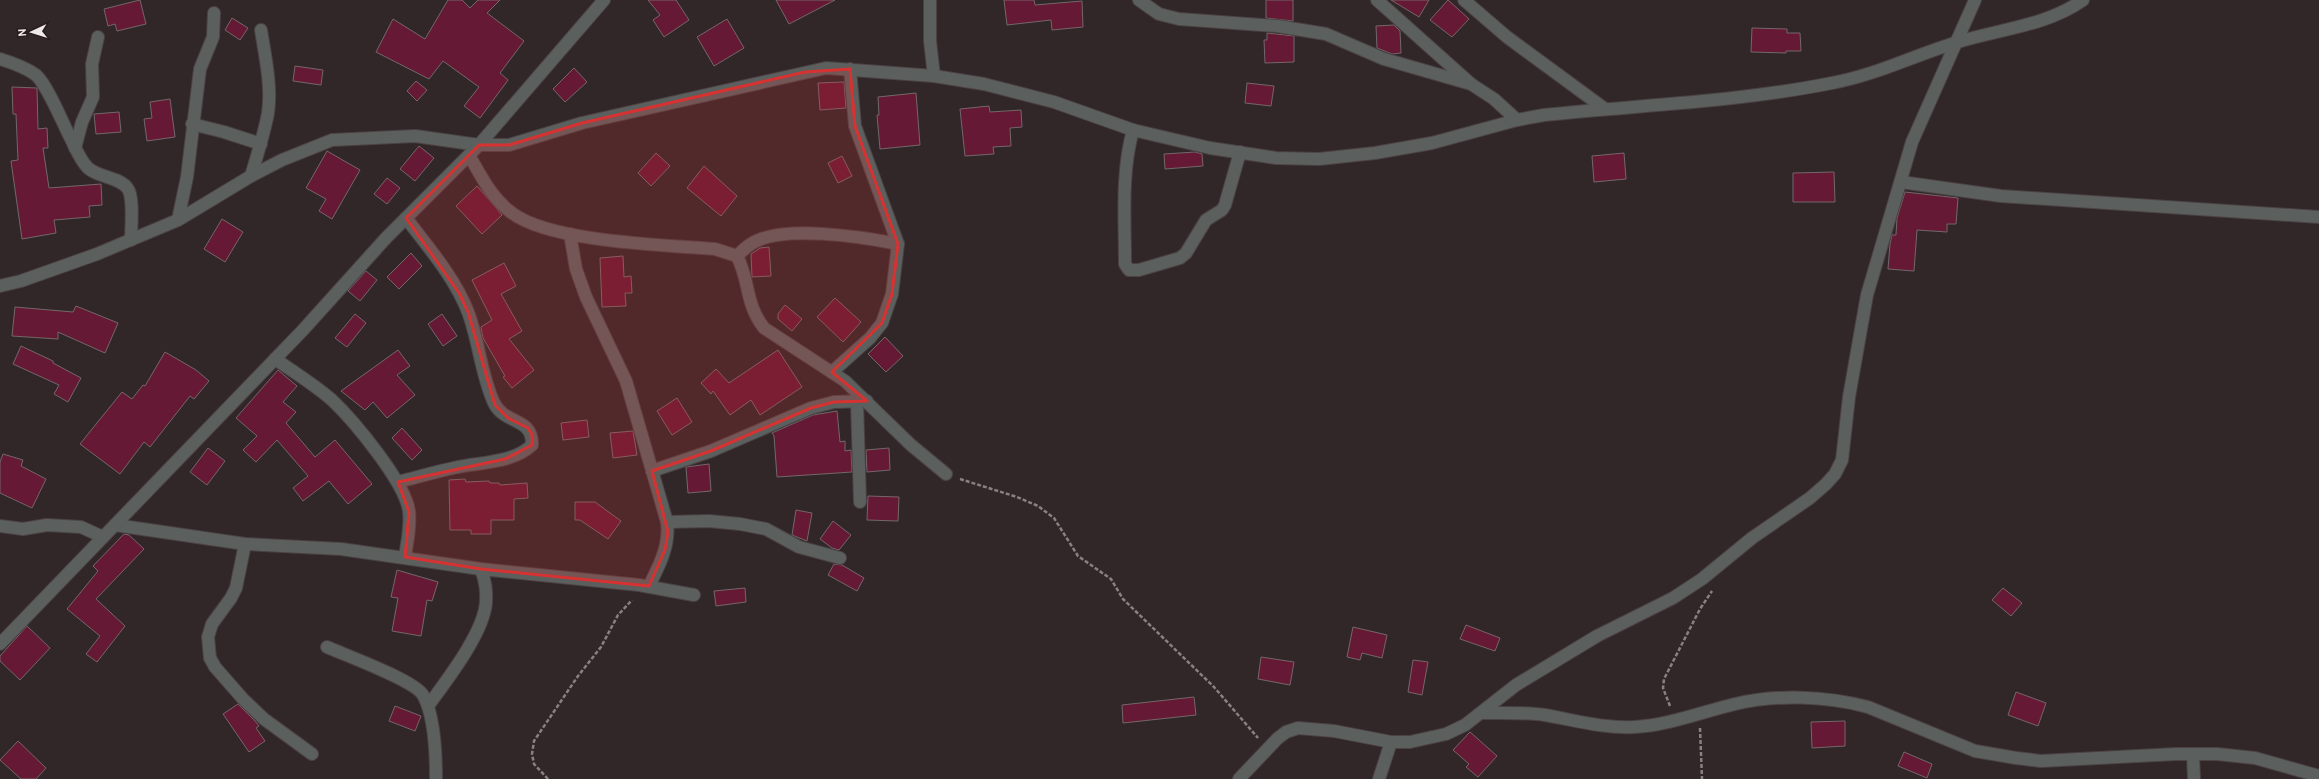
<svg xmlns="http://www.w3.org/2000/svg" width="2319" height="779" viewBox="0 0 2319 779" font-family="Overpass,sans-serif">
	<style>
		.building { fill: #661934; stroke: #736769 }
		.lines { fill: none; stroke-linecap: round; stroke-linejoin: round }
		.minor-casing { stroke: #4c4244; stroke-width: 14 }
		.path { stroke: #898082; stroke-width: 2.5; stroke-dasharray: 4 2; stroke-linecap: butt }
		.minor { stroke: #5b605e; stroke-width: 12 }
		.marked { fill: #d73232; fill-opacity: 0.2; stroke: #d73232; stroke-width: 3; stroke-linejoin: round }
	</style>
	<rect width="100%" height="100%" fill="#312729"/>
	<!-- building -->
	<g class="building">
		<polygon points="140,0 146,24 117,31 115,24 108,26 104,9"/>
		<polygon points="448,0 462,0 470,8 478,0 500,0 487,13 524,41 500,73 508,80 480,118 464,106 479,87 443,61 429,79 376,52 393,19 425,39"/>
		<polygon points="648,0 676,0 689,20 664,37 653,20 660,15"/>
		<polygon points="776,0 835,0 789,24"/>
		<polygon points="1004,0 1034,0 1035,5 1082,1 1083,27 1052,30 1051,20 1007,25"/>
		<polygon points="1266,0 1293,0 1293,21 1266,18"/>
		<polygon points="1391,0 1429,0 1419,17"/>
		<polygon points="1448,0 1469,19 1452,37 1430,20"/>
		<polygon points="232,18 248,28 240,40 225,30"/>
		<polygon points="727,19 744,48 714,66 697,37"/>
		<polygon points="1394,25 1400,31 1401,53 1392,54 1377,48 1376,26"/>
		<polygon points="1752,28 1787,29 1787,33 1800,33 1801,51 1786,51 1786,53 1751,52"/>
		<polygon points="1267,33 1294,36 1294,62 1265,63 1264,40 1267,40"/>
		<polygon points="295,66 323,70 321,85 293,81"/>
		<polygon points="574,68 587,82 565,102 553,89"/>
		<polygon points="416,81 427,90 417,101 407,91"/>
		<polygon points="844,82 846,108 820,110 818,83"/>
		<polygon points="1247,83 1274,86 1271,106 1245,103"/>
		<polygon points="12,87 37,88 38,129 47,128 48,148 43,148 49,188 101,184 102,205 89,206 90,217 54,220 56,233 22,239 11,161 18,160 16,114 13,114"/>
		<polygon points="916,93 920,145 880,149 877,115 879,115 878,97"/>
		<polygon points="170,99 175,137 147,141 144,119 152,118 150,102"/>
		<polygon points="989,106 990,112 1021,110 1022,127 1010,128 1011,146 993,147 994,154 965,156 960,109"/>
		<polygon points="119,112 121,132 96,134 94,114"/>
		<polygon points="419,146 434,158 415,181 400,169"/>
		<polygon points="327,151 360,170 332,219 319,211 326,199 306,188"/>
		<polygon points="1195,152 1202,154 1203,166 1165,169 1164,154"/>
		<polygon points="656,153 670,166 651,186 638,173"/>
		<polygon points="1624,153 1626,179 1594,182 1592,156"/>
		<polygon points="842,156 852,176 838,183 828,163"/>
		<polygon points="704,166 737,196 721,216 687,188"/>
		<polygon points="1834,172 1835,202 1793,202 1793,173"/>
		<polygon points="387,178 400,188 387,204 374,194"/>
		<polygon points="477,186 502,215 482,234 456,206"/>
		<polygon points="1905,192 1958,198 1956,224 1947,224 1947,232 1917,230 1914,271 1888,269 1890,244 1892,235 1896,235 1897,218"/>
		<polygon points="222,219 243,232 225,262 204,249"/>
		<polygon points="769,247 771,276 752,277 751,254 760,248"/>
		<polygon points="411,253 422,266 399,289 387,277"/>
		<polygon points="623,256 624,277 631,276 632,293 625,293 626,306 602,307 600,258"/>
		<polygon points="504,263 516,286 501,294 522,331 509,339 534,370 512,388 503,377 505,376 483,338 481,327 492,320 472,280"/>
		<polygon points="366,271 377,280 360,301 348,291"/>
		<polygon points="835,298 861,322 843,342 817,317"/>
		<polygon points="785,305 802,319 792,331 778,319 778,314"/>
		<polygon points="76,306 118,323 105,353 58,332 58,339 12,336 15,307 73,312"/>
		<polygon points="355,314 366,323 347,347 335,338"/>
		<polygon points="442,314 457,336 443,346 428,324"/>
		<polygon points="885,337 903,356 886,372 868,354"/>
		<polygon points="21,346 53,361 53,363 81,378 68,402 54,394 59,385 13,364"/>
		<polygon points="398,350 410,366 397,375 415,395 387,418 373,402 365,410 341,391"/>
		<polygon points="778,350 802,387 760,415 751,400 730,415 713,391 711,394 701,383 716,369 729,383"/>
		<polygon points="165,352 196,370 209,381 194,399 190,396 150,447 144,442 120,474 80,444 122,392 132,399 143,385 145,386"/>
		<polygon points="278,370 297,386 283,402 296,412 286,423 315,457 335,440 372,484 348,504 329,481 303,501 293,488 308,476 277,440 256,462 243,450 257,436 236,418"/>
		<polygon points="677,398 692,422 672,435 657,411"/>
		<polygon points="837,411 840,442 845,441 845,451 851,450 852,472 777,477 774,436 772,433 813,415"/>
		<polygon points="587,420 589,437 563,440 561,423"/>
		<polygon points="402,428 422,450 412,460 392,438"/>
		<polygon points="633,431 637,455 613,458 610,433"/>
		<polygon points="208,448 225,461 207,485 190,472"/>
		<polygon points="889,448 890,470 867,472 866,450"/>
		<polygon points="3,454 23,460 21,466 46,479 32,508 0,493 0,462"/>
		<polygon points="709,464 711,491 688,493 686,467"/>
		<polygon points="465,479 466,482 489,481 490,483 499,483 500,485 527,483 528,498 514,499 514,520 491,520 491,534 471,534 471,530 450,530 449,480"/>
		<polygon points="868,496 899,497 898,521 867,520"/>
		<polygon points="575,502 595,502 621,521 608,539 580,520 575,520"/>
		<polygon points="796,510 812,513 807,541 792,535"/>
		<polygon points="833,521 851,535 839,550 832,548 820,539"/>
		<polygon points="124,534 129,535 144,549 96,599 125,626 97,662 86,654 100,636 67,609 98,571 93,566"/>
		<polygon points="834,564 842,565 864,578 857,591 828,575"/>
		<polygon points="397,570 438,582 432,601 427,600 421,636 392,631 398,598 391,597"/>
		<polygon points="745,588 746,602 716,606 714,591"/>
		<polygon points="2003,588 2022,603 2011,616 1992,600"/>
		<polygon points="1466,625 1500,638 1495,651 1460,639"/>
		<polygon points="27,626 50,648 20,680 0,661 0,656"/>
		<polygon points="1353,627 1387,635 1382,658 1362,653 1360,660 1347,657"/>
		<polygon points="1261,657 1294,662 1290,685 1258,679"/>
		<polygon points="1413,660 1428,662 1422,695 1408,692"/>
		<polygon points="2016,692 2046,703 2038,726 2008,715"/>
		<polygon points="1194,697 1196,715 1123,723 1122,705"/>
		<polygon points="238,704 255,721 259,726 256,728 265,741 249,752 223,714"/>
		<polygon points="395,706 421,716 415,731 389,721"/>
		<polygon points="1845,721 1845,746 1812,748 1811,722"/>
		<polygon points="1470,732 1497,756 1478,777 1466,767 1469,764 1453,750"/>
		<polygon points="18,741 46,768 36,779 21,779 0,760"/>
		<polygon points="1904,752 1932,764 1927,778 1898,766"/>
	</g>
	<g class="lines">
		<!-- minor casing -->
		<g class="minor-casing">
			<g id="minor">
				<polyline points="930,0 930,41 934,76"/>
				<polyline points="1139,0 1159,14 1179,19 1277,26 1326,34 1384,59 1471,84"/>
				<polyline points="1377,0 1471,84 1494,99 1517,120"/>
				<polyline points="1464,0 1507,37 1605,109"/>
				<path d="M0,59C13,63 25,67 36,75C48,86 63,124 71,139C76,149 80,160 88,168C99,178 121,177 128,189C134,198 131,228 131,240"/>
				<polyline points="192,124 224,132 261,144"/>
				<path d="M1133,130C1121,173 1125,219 1125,264L1129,270H1139L1180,258L1186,253L1206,220L1222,210L1225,205L1240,152"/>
				<polyline points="75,148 82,122 93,97 92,64 98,37"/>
				<path d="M469,155C481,176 492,199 512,213C551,242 664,245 715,249L737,256C750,281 745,304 764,328L845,381L911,445L946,474"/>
				<path d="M251,176C257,155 264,135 268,113C272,86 265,56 261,30"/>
				<polyline points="1901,182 2001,196 2319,217"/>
				<polyline points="178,220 187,177 200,69 213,37 214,13"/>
				<path d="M570,234L576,269L586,297L626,381L667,522C670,546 659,566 649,586"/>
				<path d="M737,256C741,252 746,247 751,244C781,224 863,237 898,244"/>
				<path d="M0,286L21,281L97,254L178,220L251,176L282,160L332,140L415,136L479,145H509L582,123L826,68L934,76L984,84L1054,102L1133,130L1210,148L1276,158L1319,159L1375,153L1432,143L1517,120L1544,115C1640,105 1737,102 1832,83C1876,75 1915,55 1958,42C2000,29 2046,26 2083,0"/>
				<path d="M275,359C294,372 315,385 332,400C354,421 405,482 409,511C411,526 407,542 405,557"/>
				<polyline points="832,372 870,338 882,323 892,294 898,244 855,126 850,69"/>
				<polyline points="857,402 860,502"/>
				<polyline points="652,471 711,451 811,408 834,402 867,401"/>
				<path d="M398,482C418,477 438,471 458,467C482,462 513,463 532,445C533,417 505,425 494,403C481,375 479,341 468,312C455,278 428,247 406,218"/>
				<polyline points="667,522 709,521 740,524 766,529 799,547 840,558"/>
				<polyline points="115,525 245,544 341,549 481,569 639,585 694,595"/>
				<polyline points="0,526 23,529 47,525 81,527 103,537"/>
				<polyline points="245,544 236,588 231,598 212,624 208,637 210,658 215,667 243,699 264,719 312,754"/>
				<polyline points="0,644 303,330 386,238 479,145 604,0"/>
				<path d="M327,647C345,655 414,680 423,695C435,716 436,755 436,779"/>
				<path d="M428,706C446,681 484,633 486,602C487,590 485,580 481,569"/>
				<path d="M1481,713C1502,713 1524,712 1545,715C1574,720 1605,729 1635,727C1669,725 1702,712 1735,704C1777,694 1826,696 1868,707L1975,751L2016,758L2041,761L2176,754H2217L2255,758L2319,776"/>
				<polyline points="2193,754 2194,779"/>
				<polyline points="1239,779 1277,739 1286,732 1298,728 1334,731 1391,742 1410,742 1446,734 1465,725 1516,685 1597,636 1673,598 1702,579 1752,538 1810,498 1826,484 1835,474 1842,460 1849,397 1867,295 1912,142 1975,0"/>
				<polyline points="1379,779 1391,742"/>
			</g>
		</g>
		<!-- path -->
		<g class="path">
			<polyline points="960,479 1017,497 1038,506 1054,518 1078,556 1111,579 1123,599 1214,687 1258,738"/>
			<polyline points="1670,706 1663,688 1664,679 1700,609 1712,591"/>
			<polyline points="1700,728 1702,779"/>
			<polyline points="548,779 534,764 532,754 534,741 578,676 601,647 618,615 632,600"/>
		</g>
		<!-- minor -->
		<use href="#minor" class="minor"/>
	</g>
	<!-- marked area -->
	<path class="marked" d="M850,69L855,126L898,244L892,294L882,323L832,372L867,401L834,402L811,408L711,451L652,471L668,532L665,550L649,586L481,569L405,557L409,512L398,482L505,459L532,445V435L528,428L508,418L495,405L468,312L459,293L406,218L479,145H509L582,123L805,72Z"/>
	<!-- north arrow -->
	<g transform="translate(32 32) rotate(266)" stroke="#271d1f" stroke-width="3" paint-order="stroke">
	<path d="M0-3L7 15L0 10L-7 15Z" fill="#f0e9ea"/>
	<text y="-6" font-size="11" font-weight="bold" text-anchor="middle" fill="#f0e9ea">N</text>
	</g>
</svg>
